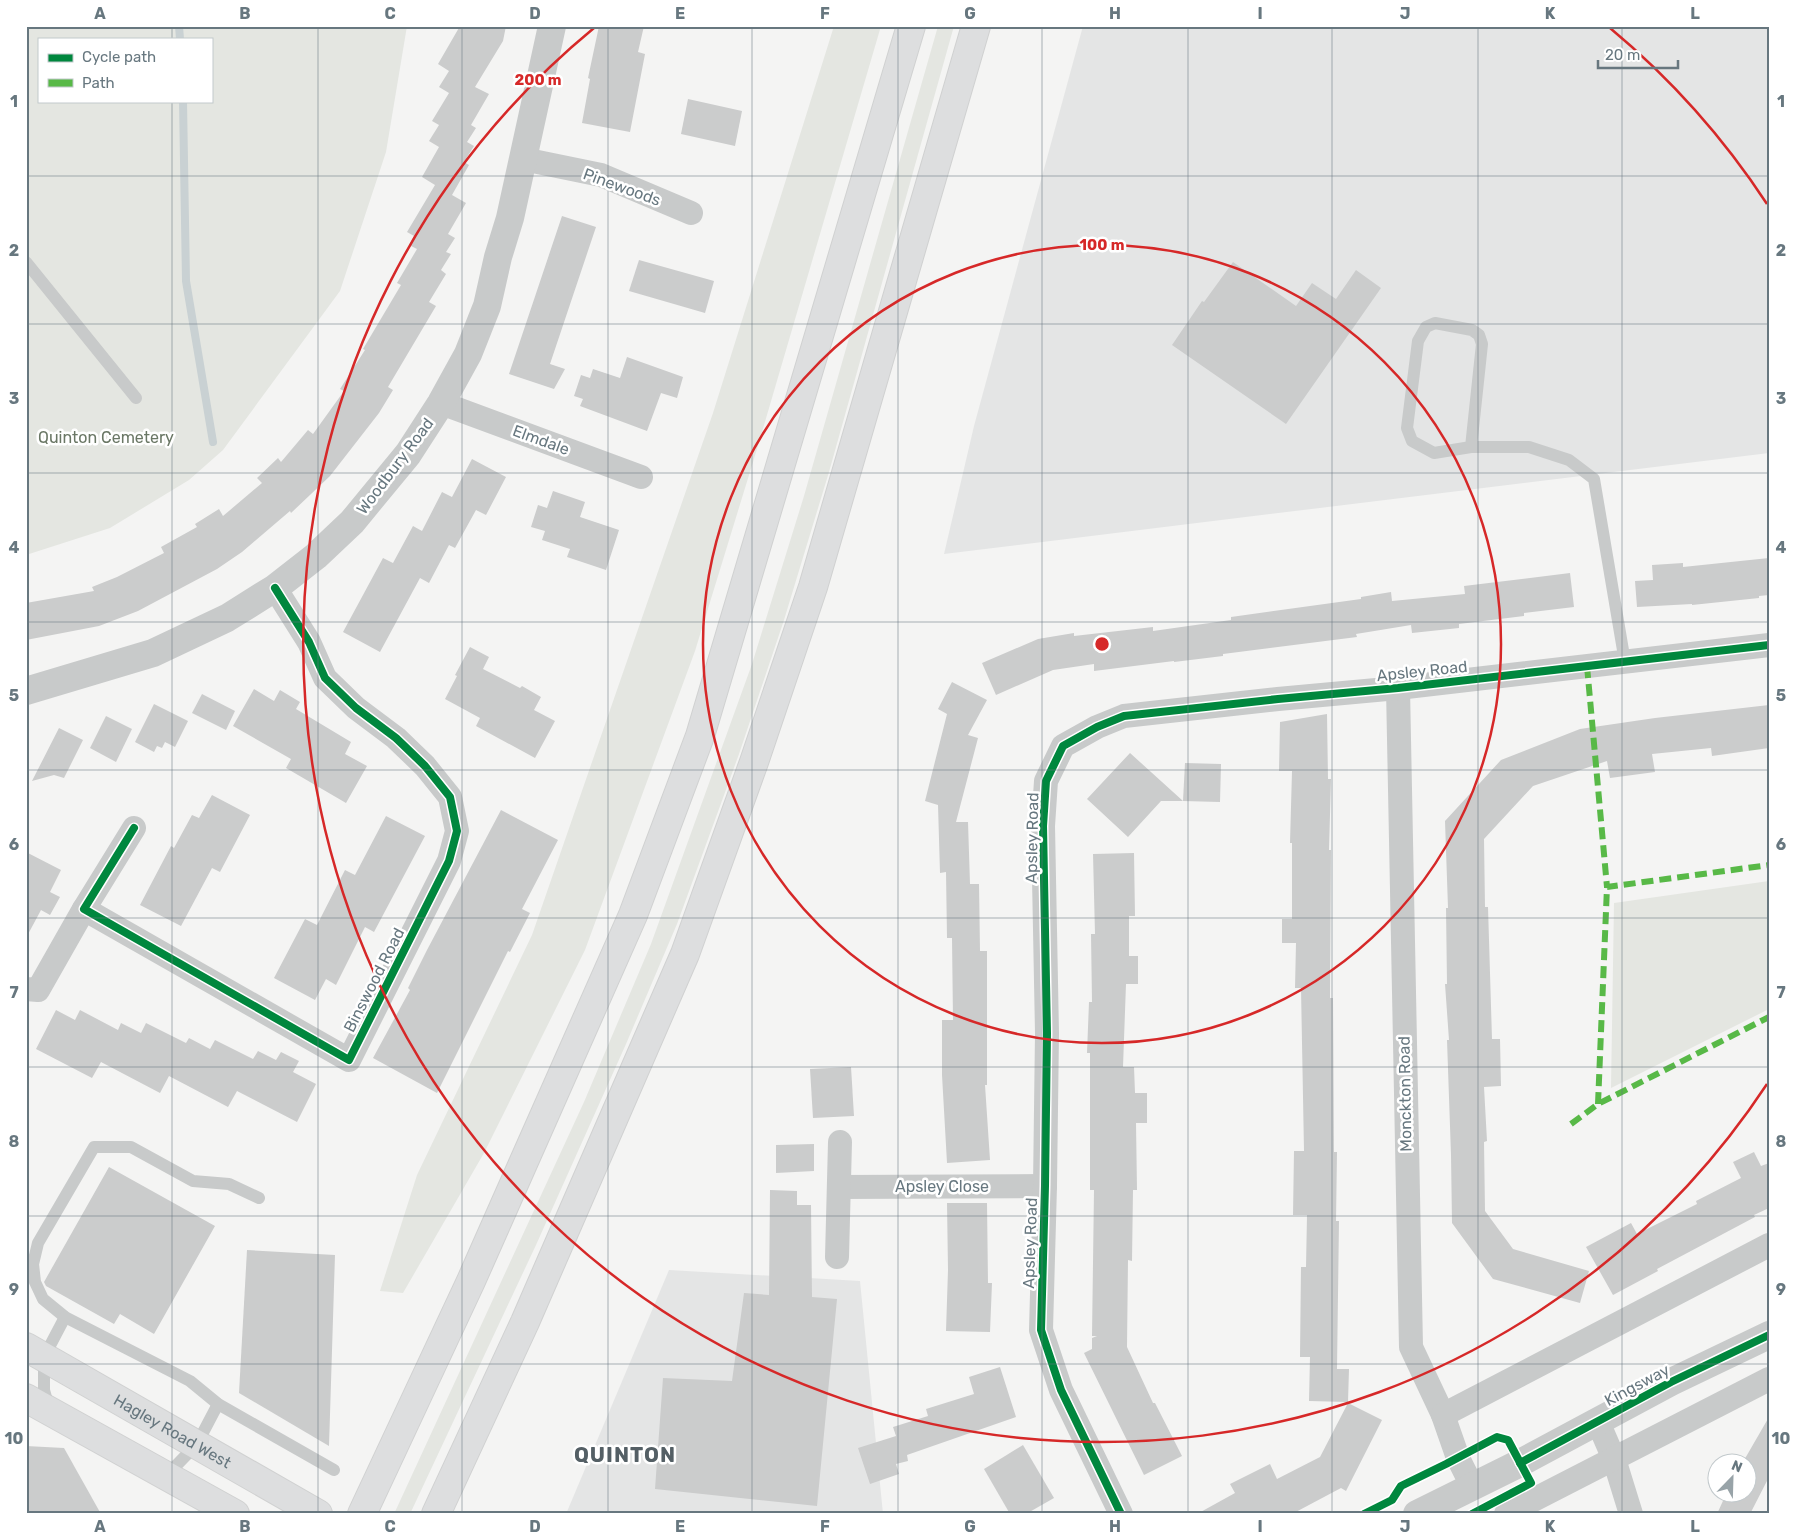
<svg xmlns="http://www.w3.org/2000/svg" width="1795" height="1540" viewBox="0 0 1795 1540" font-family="Rubik,sans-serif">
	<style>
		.built { fill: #e4e5e5 }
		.green { fill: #e4e6e1; fill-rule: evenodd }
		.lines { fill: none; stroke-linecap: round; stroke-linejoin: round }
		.stream { stroke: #c9d1d3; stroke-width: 8 }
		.building { fill: #cbcccc }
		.trunk-casing { stroke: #d0d1d1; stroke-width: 30 }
		.motorway-casing { stroke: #d0d1d1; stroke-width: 30 }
		.service { stroke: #c8caca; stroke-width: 12 }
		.minor { stroke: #c8caca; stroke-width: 24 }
		.tertiary { stroke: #c8caca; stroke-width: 28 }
		.trunk { stroke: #dddedf; stroke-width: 28 }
		.motorway { stroke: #dddedf; stroke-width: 28 }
		.quiet { stroke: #58b947; stroke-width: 6; stroke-dasharray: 12 6; stroke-linecap: butt }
		.cycleway-casing { stroke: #fff; stroke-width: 11 }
		.cycleway { stroke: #00873e; stroke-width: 8 }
		.grid { fill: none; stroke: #67777f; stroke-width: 1; stroke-opacity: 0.55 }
		.ring { fill: none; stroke: #d62828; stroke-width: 2.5 }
		.labels { text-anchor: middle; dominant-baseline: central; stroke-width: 5; stroke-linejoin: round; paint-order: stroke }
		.street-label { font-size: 16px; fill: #67777f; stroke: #fff }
		.park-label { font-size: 16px; fill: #6a7765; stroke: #fff }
		.district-label { font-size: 21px; font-weight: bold; letter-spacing: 1px; fill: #545f65; stroke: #fff }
		.centre { fill: #d62828; stroke: #fff; stroke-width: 2.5 }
		.ring-label { font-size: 15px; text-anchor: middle; font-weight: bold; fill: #d62828; stroke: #fff; stroke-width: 5; stroke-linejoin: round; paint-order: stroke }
		.neatline { fill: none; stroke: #67777f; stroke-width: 2 }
		.grid-label { font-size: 16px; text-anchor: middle; font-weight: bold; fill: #67777f }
	</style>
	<rect width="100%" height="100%" fill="#f4f4f3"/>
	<!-- built -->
	<g class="built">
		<polygon points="1083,26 1769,26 1769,453 944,554 974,426"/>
		<polygon points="669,1270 860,1281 883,1514 566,1514"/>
	</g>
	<!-- green -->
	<g class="green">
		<path d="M26,26H407L386,152L340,291L223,450L189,480L110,528L26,555ZM39,39H211V101H39Z"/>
		<polygon points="834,26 881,26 757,449 695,651 585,950 484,1153 403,1293 380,1291 417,1175 532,935 713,413"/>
		<polygon points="938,26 954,26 829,472 784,620 739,754 677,924 626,1044 536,1245 410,1514 394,1514 584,1102 651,944 752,664 804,496"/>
		<polygon points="1769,881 1769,1009 1611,1088 1614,903"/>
	</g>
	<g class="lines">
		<!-- stream -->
		<g class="stream">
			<polyline points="179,26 180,39"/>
			<polyline points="183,101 186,281 213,442"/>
		</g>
	</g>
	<!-- building -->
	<g class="building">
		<polygon points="460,26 506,26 503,41 475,87 489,94 471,125 476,128 467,142 474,146 464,162 469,165 452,195 466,203 448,234 455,238 446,252 451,254 441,270 446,274 429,302 436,306 388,387 393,390 379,413 330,476 291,513 290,511 242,552 217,569 138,611 99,626 26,640 26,603 94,591 92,587 117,577 164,553 161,547 197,527 195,524 219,509 223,516 262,483 257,478 278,458 281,462 308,430 313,434 344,391 340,389 365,350 363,349 401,285 397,283 417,249 409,245 414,236 407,232 435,185 422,177 439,147 429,141 439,125 432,121 449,93 439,87 449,71 438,64"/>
		<polygon points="599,26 644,26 638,52 645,54 630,132 582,123 590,79 588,78"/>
		<polygon points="688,99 742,111 735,146 681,134"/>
		<polygon points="562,216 596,227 550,364 565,369 554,389 509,374"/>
		<polygon points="639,260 714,281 705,313 629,291"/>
		<polygon points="1233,262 1296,306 1312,283 1336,299 1356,270 1381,288 1286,424 1172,345 1202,301 1204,302"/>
		<polygon points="627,357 683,377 677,398 661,393 647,431 580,406 583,399 574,396 581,375 590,378 593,369 620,378"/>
		<polygon points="472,459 506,477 486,515 476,510 455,548 449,545 429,583 420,578 380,652 343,632 383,558 393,563 413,526 422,531 442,492 452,497"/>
		<polygon points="553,491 585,502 580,517 619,530 606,570 567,557 570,549 542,540 545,531 531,527 538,505 547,508"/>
		<polygon points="1769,558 1769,595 1759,596 1759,598 1692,605 1692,604 1637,607 1635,581 1653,580 1652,565 1683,563 1683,567"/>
		<polygon points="1570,573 1574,607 1524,613 1524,616 1459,624 1459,628 1412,633 1411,625 1356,634 1357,637 1223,654 1223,656 1174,662 1174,661 1094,671 1094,664 1053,670 996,695 982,663 1038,639 1074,633 1074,636 1153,627 1153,631 1231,620 1231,617 1361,599 1361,597 1391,592 1392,601 1465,594 1464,586"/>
		<polygon points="470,647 489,657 483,669 520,688 522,686 541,697 534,710 555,721 535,758 476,726 480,718 445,699 457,676 455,675"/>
		<polygon points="952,682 987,700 968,735 978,738 956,822 968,822 970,884 979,884 980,951 987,951 987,1085 985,1085 990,1160 947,1163 942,1075 942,1020 953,1020 952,938 947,938 946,872 940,873 938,805 925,801 947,714 938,709"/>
		<polygon points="254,689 274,701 280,690 300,702 296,709 351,742 345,754 367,766 346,803 286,768 291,759 233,726"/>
		<polygon points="202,694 235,711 226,730 192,713"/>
		<polygon points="154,704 188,721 175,747 165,742 162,748 157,746 154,752 135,742"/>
		<polygon points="1769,705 1769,748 1712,756 1711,748 1652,754 1655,772 1610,778 1607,761 1533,786 1484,839 1485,907 1488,907 1492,1039 1500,1039 1501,1086 1484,1087 1487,1141 1484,1142 1485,1211 1513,1249 1589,1271 1580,1303 1493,1279 1452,1223 1451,1155 1447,1040 1449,1040 1445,984 1447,984 1446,908 1448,908 1445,821 1501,760 1580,729 1655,718"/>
		<polygon points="1327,714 1328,779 1331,779 1329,850 1331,850 1330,998 1333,998 1334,1152 1337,1152 1336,1221 1339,1221 1337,1369 1349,1369 1348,1402 1309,1401 1310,1357 1300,1357 1301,1267 1306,1267 1307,1215 1293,1215 1294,1151 1304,1151 1301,988 1295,988 1296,943 1282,943 1282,919 1292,919 1292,843 1290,843 1292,771 1279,771 1280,722"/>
		<polygon points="106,716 132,729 116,762 90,748"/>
		<polygon points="59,728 83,740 64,778 54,775 32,781"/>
		<polygon points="1130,753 1183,801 1161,801 1128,837 1087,799"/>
		<polygon points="1185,763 1221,764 1220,802 1183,801"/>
		<polygon points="212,795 250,815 220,872 212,868 181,926 140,905 171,846 174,848 192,815 199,818"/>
		<polygon points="501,810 558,840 522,909 530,913 510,952 508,951 437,1093 373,1058 410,990 408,988 427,950"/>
		<polygon points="386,816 425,836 374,932 365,927 336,985 326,979 315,1000 274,978 305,919 317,925 345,870 355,875"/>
		<polygon points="26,852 61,870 50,892 60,897 50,915 41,910 26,938"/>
		<polygon points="1134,853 1135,916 1129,916 1129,956 1138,956 1138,984 1126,984 1123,1067 1134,1067 1135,1093 1147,1093 1147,1123 1136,1123 1137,1190 1133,1190 1132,1261 1128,1260 1127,1347 1153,1403 1155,1403 1182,1456 1144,1475 1084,1353 1092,1349 1092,1338 1097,1336 1092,1336 1094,1190 1090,1190 1090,1053 1087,1053 1089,1002 1092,1002 1091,934 1095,934 1093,854"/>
		<polygon points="56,1010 75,1020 80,1010 118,1030 121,1023 141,1033 146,1023 186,1043 189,1038 210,1049 215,1040 253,1059 258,1051 276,1060 281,1052 299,1061 293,1072 316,1084 297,1122 237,1091 228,1107 169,1076 160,1093 101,1062 92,1078 36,1049"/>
		<polygon points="851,1067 854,1116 813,1118 810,1069"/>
		<polygon points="814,1144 814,1171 776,1173 776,1145"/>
		<polygon points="1754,1152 1761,1166 1769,1163 1769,1208 1754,1215 1755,1217 1657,1269 1658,1271 1613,1295 1586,1247 1631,1223 1637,1234 1697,1204 1696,1201 1741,1178 1733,1162"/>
		<polygon points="109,1167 215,1226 154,1334 120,1314 114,1324 46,1286 44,1282"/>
		<polygon points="770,1190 797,1191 797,1205 811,1205 812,1297 837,1299 817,1506 655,1489 663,1378 732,1381 744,1293 769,1295"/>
		<polygon points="947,1203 987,1203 988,1283 992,1283 990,1332 946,1331 948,1270"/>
		<polygon points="247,1250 335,1255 329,1446 239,1393"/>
		<polygon points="1000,1367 1016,1417 907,1455 908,1461 896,1464 899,1474 870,1484 858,1448 896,1436 893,1427 928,1416 926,1409 974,1394 969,1377"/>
		<polygon points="1348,1403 1382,1420 1346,1491 1341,1488 1292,1514 1197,1514 1235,1493 1230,1484 1270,1464 1277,1479 1320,1457"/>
		<polygon points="1769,1417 1769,1477 1750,1514 1717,1514 1727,1492 1748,1492 1748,1462 1743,1462"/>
		<polygon points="1023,1445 1054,1498 1026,1514 1010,1514 984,1469"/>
		<polygon points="26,1446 64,1448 101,1514 26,1514"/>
	</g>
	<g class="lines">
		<!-- trunk casing -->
		<g class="trunk-casing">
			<g id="trunk">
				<path id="s1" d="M26,1347L318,1514"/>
				<polyline points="26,1398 235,1514"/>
			</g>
		</g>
		<!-- motorway casing -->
		<g class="motorway-casing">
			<g id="motorway">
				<polyline points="362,1514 471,1281 633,915 700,736 911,26"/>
				<polyline points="436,1514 525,1322 685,954 754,762 813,587 976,26"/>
			</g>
		</g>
		<!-- service -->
		<g class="service">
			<polyline points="26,262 136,398"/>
			<polyline points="1471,447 1482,344 1479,335 1472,330 1435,323 1426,327 1418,341 1407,428 1412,441 1434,453 1471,447 1529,447 1569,460 1594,479 1625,662"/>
			<polyline points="259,1198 229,1184 193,1181 131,1147 94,1147 38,1243 33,1264 35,1282 43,1299 65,1317 190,1381 218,1404 334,1470"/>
			<polyline points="49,1408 44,1390 44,1357 65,1317"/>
			<polyline points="166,1476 197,1444 218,1404"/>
		</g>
		<!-- minor -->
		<g class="minor">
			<polyline points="523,159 601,175 691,213"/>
			<polyline points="441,403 641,477"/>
			<polyline points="1398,688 1411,1347 1443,1415 1458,1458 1472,1486"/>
			<polyline points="134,828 84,909 349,1060 449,861 457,831 450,797 425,766 396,738 356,708 325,678 309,642 275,588"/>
			<polyline points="26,989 38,990 84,909"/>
			<polyline points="839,1187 1045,1186"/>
			<polyline points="837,1257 840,1142"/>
			<polyline points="1443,1415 1769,1245"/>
			<polyline points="1598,1422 1614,1459 1631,1514"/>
			<polyline points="1121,1514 1061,1390 1041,1330 1045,1186 1047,1033 1043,826 1046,781 1063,746 1097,727 1124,716 1278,699 1398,688 1769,645"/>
			<polyline points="1506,1514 1769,1379"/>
		</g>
		<!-- tertiary -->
		<g class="tertiary">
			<polyline points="26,691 153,653 227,618 275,588 316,556 352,522 408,454 441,403 468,354 487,306 498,257 510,218 552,26"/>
			<polyline points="1417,1514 1520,1463 1671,1382 1769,1335"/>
		</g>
		<!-- trunk -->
		<use href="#trunk" class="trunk"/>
		<!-- motorway -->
		<use href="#motorway" class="motorway"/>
		<!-- quiet -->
		<g class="quiet">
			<polyline points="1587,666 1607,887"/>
			<polyline points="1598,1104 1607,887 1769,865"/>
			<polyline points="1571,1124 1598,1104 1769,1017"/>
		</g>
		<!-- cycleway casing -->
		<g class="cycleway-casing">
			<g id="cycleway">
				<polyline points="134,828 84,909 349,1060 449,861 457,831 450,797 425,766 396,738 356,708 325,678 309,642 275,588"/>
				<polyline points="1520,1463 1671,1382 1769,1335"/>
				<polyline points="1121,1514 1061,1390 1041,1330 1045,1186 1047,1033 1043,826 1046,781 1063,746 1097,727 1124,716 1278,699 1398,688 1769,645"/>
				<polyline points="1364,1514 1392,1500 1401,1486 1446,1464 1497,1437 1508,1440 1531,1483 1472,1514"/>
			</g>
		</g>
		<!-- cycleway -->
		<use href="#cycleway" class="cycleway"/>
	</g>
	<!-- grid -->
	<path class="grid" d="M172,26V39M318,26V1514M462,26V1514M608,26V1514M752,26V1514M898,26V1514M1042,26V1514M1188,26V1514M1332,26V1514M1478,26V1514M1622,26V1514M172,101V1514M26,176H1769M26,324H1769M26,473H1769M26,622H1769M26,770H1769M26,918H1769M26,1067H1769M26,1216H1769M26,1364H1769"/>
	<!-- distance rings -->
	<g class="ring">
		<circle cx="1102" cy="644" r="399"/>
		<path d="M1767 1084A798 798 0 1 1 594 28M1610 28A798 798 0 0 1 1767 204"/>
	</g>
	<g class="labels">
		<!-- street labels -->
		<g class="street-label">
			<text transform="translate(622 187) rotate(20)">Pinewoods</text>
			<text transform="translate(541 440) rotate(20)">Elmdale</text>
			<text transform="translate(395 466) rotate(-53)">Woodbury Road</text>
			<text transform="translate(1422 671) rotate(-6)">Apsley Road</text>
			<text transform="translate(1032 838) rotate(-89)">Apsley Road</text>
			<text transform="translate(374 980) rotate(-63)">Binswood Road</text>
			<text transform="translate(1405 1094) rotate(-91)">Monckton Road</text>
			<text x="942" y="1186">Apsley Close</text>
			<text transform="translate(1030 1243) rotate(-88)">Apsley Road</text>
			<text transform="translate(1637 1385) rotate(-28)">Kingsway</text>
			<text stroke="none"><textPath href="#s1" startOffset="169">Hagley Road West</textPath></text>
		</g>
		<!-- park labels -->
		<g class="park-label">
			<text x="106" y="437">Quinton Cemetery</text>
		</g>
		<!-- district labels -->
		<g class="district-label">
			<text x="625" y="1454">QUINTON</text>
		</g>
	</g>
	<circle cx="1102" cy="644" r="8" class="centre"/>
	<g class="ring-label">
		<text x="538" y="85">200 m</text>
		<text x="1102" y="250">100 m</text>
	</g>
	<!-- border -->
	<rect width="1795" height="1540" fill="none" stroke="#ffffff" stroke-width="55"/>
	<!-- legend -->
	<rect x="38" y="38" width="175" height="65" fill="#ffffff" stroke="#c2c9cc"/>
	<rect x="48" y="54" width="25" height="8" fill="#00873e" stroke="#c2c9cc"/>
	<text x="82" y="62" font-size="15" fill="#67777f">Cycle path</text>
	<rect x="48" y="79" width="25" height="8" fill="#58b947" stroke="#c2c9cc"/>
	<text x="82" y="88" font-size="15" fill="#67777f">Path</text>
	<!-- north arrow -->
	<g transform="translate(1732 1478) rotate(23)"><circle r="24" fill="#ffffff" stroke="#c2c9cc"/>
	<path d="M0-4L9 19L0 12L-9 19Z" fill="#98a3a8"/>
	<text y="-8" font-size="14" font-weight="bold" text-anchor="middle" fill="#67777f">N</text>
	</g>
	<!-- scale -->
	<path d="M1598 60v8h80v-8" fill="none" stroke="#67777f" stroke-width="2.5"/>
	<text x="1605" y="60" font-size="15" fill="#67777f" stroke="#ffffff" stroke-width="4" paint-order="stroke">20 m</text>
	<rect x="28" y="28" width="1740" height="1484" class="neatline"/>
	<g class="grid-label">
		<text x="100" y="19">A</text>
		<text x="245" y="19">B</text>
		<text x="390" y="19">C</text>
		<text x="535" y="19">D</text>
		<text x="680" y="19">E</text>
		<text x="825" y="19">F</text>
		<text x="970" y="19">G</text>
		<text x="1115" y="19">H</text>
		<text x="1260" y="19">I</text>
		<text x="1405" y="19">J</text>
		<text x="1550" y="19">K</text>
		<text x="1695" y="19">L</text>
		<text x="14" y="107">1</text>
		<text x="1781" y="107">1</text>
		<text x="14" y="256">2</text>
		<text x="1781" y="256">2</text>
		<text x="14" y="404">3</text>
		<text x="1781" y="404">3</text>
		<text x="14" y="553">4</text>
		<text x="1781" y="553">4</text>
		<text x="14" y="701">5</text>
		<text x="1781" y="701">5</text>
		<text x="14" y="850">6</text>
		<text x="1781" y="850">6</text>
		<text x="14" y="998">7</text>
		<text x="1781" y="998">7</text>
		<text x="14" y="1147">8</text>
		<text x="1781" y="1147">8</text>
		<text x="14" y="1295">9</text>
		<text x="1781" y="1295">9</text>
		<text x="14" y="1444">10</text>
		<text x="1781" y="1444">10</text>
		<text x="100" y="1532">A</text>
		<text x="245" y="1532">B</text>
		<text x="390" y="1532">C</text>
		<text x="535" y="1532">D</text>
		<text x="680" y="1532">E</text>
		<text x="825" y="1532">F</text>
		<text x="970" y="1532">G</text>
		<text x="1115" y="1532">H</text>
		<text x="1260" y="1532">I</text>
		<text x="1405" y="1532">J</text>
		<text x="1550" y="1532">K</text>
		<text x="1695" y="1532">L</text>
	</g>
</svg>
